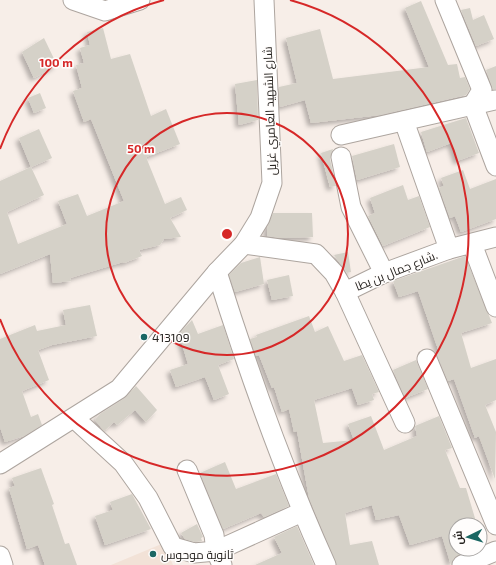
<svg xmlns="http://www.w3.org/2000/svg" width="496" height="565" viewBox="0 0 496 565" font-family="'Exo 2',Cairo,sans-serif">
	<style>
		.built { fill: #f2e2d7 }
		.building { fill: #d5d1c8; filter: url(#shadow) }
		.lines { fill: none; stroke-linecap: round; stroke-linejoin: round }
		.street-casing { stroke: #ada59f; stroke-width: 21 }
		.street { stroke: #fff; stroke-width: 19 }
		.ring { fill: none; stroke: #d62828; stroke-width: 2 }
		.poi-dot { fill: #1a6763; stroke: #fffdfc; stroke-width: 1.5 }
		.labels { text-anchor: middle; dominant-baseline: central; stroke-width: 3; stroke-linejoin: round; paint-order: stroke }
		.street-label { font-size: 12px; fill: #272421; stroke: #fffdfc }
		.poi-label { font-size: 12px; fill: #272421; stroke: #fffdfc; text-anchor: start }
		.centre { fill: #d62828; stroke: #fffdfc; stroke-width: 2 }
		.ring-label { font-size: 12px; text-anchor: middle; font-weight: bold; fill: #d62828; stroke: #fffdfc; stroke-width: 3; stroke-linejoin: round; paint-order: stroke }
	</style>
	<defs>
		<filter id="shadow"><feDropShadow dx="-3.5" dy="3.5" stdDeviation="2" flood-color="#0004"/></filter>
	</defs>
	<rect width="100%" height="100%" fill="#f7eee8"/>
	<!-- built -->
	<polygon class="built" points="164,543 173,565 111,565"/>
	<!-- building -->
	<g class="building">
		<polygon points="421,1 448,65 457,64 460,78 465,77 470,89 466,95 380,115 311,123 305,100 280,107 279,87 297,83 286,38 320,29 333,79 429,67 405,8"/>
		<polygon points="470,8 473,20 484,15 494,39 476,46 461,10"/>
		<polygon points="103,28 111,59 130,54 151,116 166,109 180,144 146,157 165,204 181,197 187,210 170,218 181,237 164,239 160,245 139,250 142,256 124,263 123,262 70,278 71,281 53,283 50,254 0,274 0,181 31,167 44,195 7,212 18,244 67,224 58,201 78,194 87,216 124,201 91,119 84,122 73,91 82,88 76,65 84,63 80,48 90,45 87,32"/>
		<polygon points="44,38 57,65 34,78 22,52"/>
		<polygon points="496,66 496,89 493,89 486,70"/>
		<polygon points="257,80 258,120 239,125 235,84"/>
		<polygon points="40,93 46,108 34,113 28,98"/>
		<polygon points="466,118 479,153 457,161 451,143 427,152 421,132"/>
		<polygon points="39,129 52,158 31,167 19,138"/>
		<polygon points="394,144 400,167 357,180 352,156"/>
		<polygon points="333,149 330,159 336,186 330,187 321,153"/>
		<polygon points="463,170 470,189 496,179 496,219 461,232 455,216 450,218 439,188 444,186 441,178"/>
		<polygon points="403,185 408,200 419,196 430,227 383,246 368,216 375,213 370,198"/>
		<polygon points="273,213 312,213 313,237 280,238 267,236 267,228"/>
		<polygon points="348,252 351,272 347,273 334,255"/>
		<polygon points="465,256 492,323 461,333 471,368 496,359 496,400 485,405 496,432 495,479 479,436 475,438 454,379 448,381 436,353 439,352 418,291 399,297 393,281"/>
		<polygon points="260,257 264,284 235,292 229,275 241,263"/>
		<polygon points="289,275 293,296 272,300 267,280"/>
		<polygon points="90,305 97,336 52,345 38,350 49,380 22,391 31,417 38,414 42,425 24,436 5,442 0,427 0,339 35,325 37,331 66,325 63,310"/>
		<polygon points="309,316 315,332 328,326 344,361 362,355 379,392 372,394 374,400 358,405 352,388 314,400 323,443 354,440 348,424 371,416 384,450 417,436 415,426 439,416 452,448 445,450 460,488 466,488 477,525 456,525 456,549 472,549 454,558 451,565 442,536 410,545 399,515 376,520 372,505 345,513 350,545 372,541 379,565 337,565 309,498 297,431 294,432 289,409 282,412 274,387 272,388 259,355 256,356 250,339 257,337 256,335"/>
		<polygon points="192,320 198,334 223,325 234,359 218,365 229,394 214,400 205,377 176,387 170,370 188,364 179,334"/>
		<polygon points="416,360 428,389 405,398 393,370"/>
		<polygon points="136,386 157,410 146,422 135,410 117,425 114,422 104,431 95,420 100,414 125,398"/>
		<polygon points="225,462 236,489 276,474 289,506 264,517 261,513 223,529 200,473"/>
		<polygon points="41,468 54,504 52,505 65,544 69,543 77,565 45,565 38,545 27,549 9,488 15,486 12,478"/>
		<polygon points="132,494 151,529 105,545 95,516 113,510 110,502"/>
		<polygon points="197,524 203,537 201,538 202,541 195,542 185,539 181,533"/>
		<polygon points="297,526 314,565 255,565 282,553 274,537"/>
	</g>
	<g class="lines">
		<!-- street casing -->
		<g class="street-casing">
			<g id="street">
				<polyline points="73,0 105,11 140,0"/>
				<polyline points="445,0 482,90 473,105 496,166"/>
				<polyline points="404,121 449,249"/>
				<polyline points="341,135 495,100"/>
				<polyline points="341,157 351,207 384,273"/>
				<polyline points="244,244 316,254 334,273 345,292 384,273 449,249 496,237"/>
				<polyline points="472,244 496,307"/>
				<path d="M217,272C248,371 283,470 326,565"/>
				<polyline points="345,292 405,423"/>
				<polyline points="427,359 496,525"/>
				<polyline points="74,418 123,463 148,498 173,547 194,553 216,551 302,512"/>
				<polyline points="0,464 119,389 217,272 244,244 260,218 272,183 264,0"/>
				<polyline points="187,470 214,535 216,551 222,565"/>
				<polyline points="0,556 3,565"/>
				<polyline points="462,565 496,551"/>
			</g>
		</g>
		<!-- street -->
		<use href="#street" class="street"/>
	</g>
	<!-- distance rings -->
	<g class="ring">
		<circle cx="227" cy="234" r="121"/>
		<path d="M0 149A242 242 0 0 1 164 0M290 0A242 242 0 1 1 0 319"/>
	</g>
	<!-- markers -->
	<g class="poi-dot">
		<circle cx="144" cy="337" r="4"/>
		<circle cx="153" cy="554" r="4"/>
	</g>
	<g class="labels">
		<!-- street labels -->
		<g class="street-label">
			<text transform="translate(269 111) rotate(-92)">شارع الشهيد العامري غزيل</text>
			<text transform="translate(396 270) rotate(-22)">شارع جمال بن يطا.</text>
		</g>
		<!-- poi labels -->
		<g class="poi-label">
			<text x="152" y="337">413109</text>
			<text x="161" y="554">ثانوية موحوس</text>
		</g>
	</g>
	<circle cx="227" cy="234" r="6" class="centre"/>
	<g class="ring-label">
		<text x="56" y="67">100 m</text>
		<text x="141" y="153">50 m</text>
	</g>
	<!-- north arrow -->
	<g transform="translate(468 537) rotate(265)"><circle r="19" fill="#fffdfc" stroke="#a9a6a4"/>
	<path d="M0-3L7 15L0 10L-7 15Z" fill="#1a6763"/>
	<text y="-6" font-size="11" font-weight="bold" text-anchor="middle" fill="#272421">ش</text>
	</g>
</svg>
